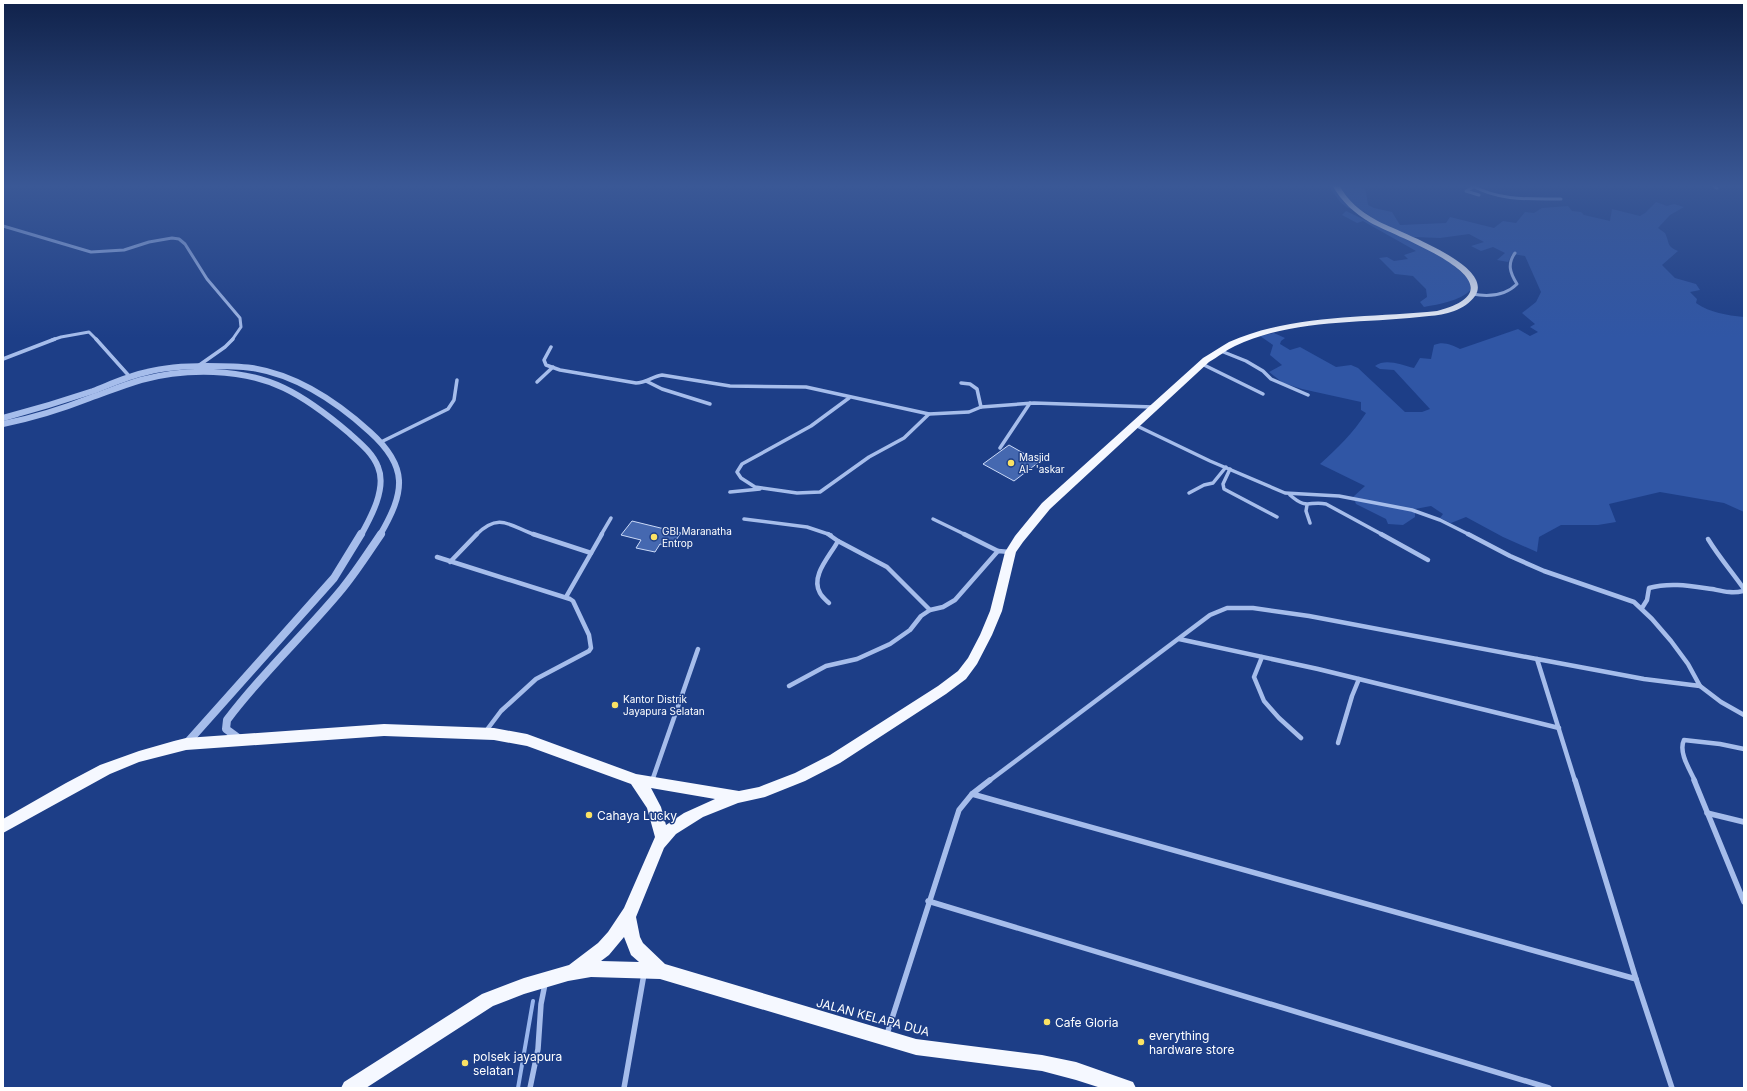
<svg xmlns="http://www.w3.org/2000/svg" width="1747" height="1091" viewBox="0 0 1747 1091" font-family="Inter,sans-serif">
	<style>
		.green { fill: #3056a5 }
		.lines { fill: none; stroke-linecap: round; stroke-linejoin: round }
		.stream { stroke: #99b6ed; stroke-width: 4 }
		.building { fill: #4568b0; stroke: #cbdaf8 }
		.minor-far3 { stroke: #a6bdeb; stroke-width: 3 }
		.minor-far2 { stroke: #a6bdeb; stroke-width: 3.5 }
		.minor-far1 { stroke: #a6bdeb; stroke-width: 4.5 }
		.minor { stroke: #a6bdeb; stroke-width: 5.5 }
		.tertiary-far1 { stroke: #a6bdeb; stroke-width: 6 }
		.tertiary { stroke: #a6bdeb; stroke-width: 8 }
		.trunk { fill: #f5f8ff; fill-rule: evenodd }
		.poi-dot { fill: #fbe264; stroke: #1d3e87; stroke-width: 1.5 }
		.labels { text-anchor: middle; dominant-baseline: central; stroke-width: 3; stroke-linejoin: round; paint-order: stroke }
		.poi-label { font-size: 10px; fill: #fff; stroke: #1d3e87; text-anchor: start }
		.near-poi-label { font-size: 12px; fill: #fff; stroke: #1d3e87; text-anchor: start }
		.near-street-label { font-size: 12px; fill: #fff; stroke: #1d3e87 }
	</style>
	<rect width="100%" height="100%" fill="#1d3e87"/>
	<!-- green -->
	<path class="green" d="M1330,185H1363L1366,192L1368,205L1374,208L1392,212L1400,225L1446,223L1450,217L1494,228L1503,221L1516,223L1525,212L1534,213L1542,208L1568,206L1572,211L1581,212L1584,215L1610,221L1612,209L1640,216L1645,213L1656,202L1667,206L1674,204L1684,207L1670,215L1658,228L1665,233C1670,243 1666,246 1678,251L1662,265L1675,278L1696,284L1700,290L1690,292L1697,299L1696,303C1711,313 1726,315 1744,317V512L1724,503L1660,492L1609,504L1616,522L1598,525H1561L1539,537L1537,552L1503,537L1466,517L1451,523L1440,518L1443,514L1431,506L1415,509V517L1403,525L1388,524L1386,519L1356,504L1353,497L1365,486L1320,464C1338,448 1353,433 1366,413L1361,410V402L1302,389L1283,383L1269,372L1282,365L1270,355L1273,345L1260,336L1274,333L1285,338L1281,341L1280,344L1290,350L1300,347L1336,367L1351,365L1358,368L1405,412H1422L1430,409L1394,370L1380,369L1375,366C1386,358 1401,365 1414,368L1420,358L1431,359L1434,345C1444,341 1451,345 1460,349L1518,329L1530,336L1538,332L1530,327L1535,324L1522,313L1536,302L1541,292L1525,256L1512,254L1508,262L1497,260L1505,253L1493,247L1481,251L1471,246L1484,242L1469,234L1440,238L1415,237L1410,239L1443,256L1469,279L1471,290C1459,301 1440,304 1424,307L1420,302L1427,297L1426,289L1413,276L1395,274L1379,258L1387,257L1394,261L1408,259L1404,255L1416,251L1363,221L1357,223L1342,215L1346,211L1367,221L1374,219L1363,211L1348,208L1341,203L1329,187Z"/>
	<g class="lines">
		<!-- stream -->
		<polyline class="stream" points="518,1088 533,1001"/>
	</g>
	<!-- building -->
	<g class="building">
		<polygon points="1009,445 1039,462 1014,481 983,464"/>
		<polygon points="632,521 681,533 671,547 660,544 655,552 636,548 641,540 621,535"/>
	</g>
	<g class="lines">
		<!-- minor-far3 -->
		<g class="minor-far3">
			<path d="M1471,185C1499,201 1529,199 1561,199"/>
			<polyline points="1712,185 1717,188"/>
			<polyline points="1473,187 1466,191 1479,195"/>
			<polyline points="3,226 91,252 124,250 149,242 172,238 179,239 185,244 207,279 240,318 241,327 232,340"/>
			<path d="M1472,294C1488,297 1505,296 1517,284C1510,273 1507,264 1515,253"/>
			<polyline points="52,340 61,337 89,332 97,340"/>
		</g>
		<!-- minor-far2 -->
		<g class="minor-far2">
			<polyline points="96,339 130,377"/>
			<path d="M551,347L544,360L546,365L560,370L636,383C646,383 653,376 662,375L730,386L806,387L929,414L969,412L981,407L1034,403L1153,407"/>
			<polyline points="1221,351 1246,361 1263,371 1271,379 1308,395"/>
			<polyline points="3,359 55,339"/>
			<polyline points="1202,364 1263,394"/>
			<polyline points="198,366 225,347 233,339"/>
			<polyline points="646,381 662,389 710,404"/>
			<polyline points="537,382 553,367"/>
			<polyline points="961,383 970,384 977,389 981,407"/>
			<polyline points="849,398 811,426 742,464 737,472 741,478 755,487 797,493 820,492 869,457 904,438 929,414"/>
			<polyline points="1135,425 1210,461 1285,493 1339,496 1412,510 1440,520 1470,535"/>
			<polyline points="381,442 448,409 454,400 457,380"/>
			<polyline points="1000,448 1030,403"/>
			<polyline points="1230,469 1223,484 1224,489 1277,517"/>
			<polyline points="730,492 760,489"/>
			<polyline points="1189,493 1204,485 1213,483 1226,467"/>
			<path d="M1290,495C1308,511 1309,500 1326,504L1383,535"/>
			<polyline points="1307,505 1306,511 1310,523"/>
			<polyline points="744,519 807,527 831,535"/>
			<polyline points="933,519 966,535"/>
			<path d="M476,535C500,511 511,527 536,535"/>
			<polyline points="601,535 611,518"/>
		</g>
		<!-- minor-far1 -->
		<g class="minor-far1">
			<polyline points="533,534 591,553"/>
			<path d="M828,534L838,541C830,556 810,576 820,593C822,597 826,600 829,603"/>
			<polyline points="964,534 998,551"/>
			<polyline points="1381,534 1428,560"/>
			<polyline points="1468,534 1510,556 1544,571 1634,602 1652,619 1671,641 1688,664 1700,686 1644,679 1537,659"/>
			<polyline points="838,541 887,567 930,610 943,607 955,600 998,551 1010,552"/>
			<polyline points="437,557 570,599 573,601 589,635 591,648 589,651 536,679 501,711 486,731"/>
			<polyline points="450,562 477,534"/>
			<polyline points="566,597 602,534"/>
			<path d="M1642,608L1647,600L1649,588C1670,582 1691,586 1712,589C1722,591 1732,594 1743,591L1744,589C1732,572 1719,557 1708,539"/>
			<polyline points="1179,639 1318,669 1559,728"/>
			<polyline points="1262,657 1254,677 1264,701 1279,718 1301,738"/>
			<polyline points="789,686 826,666 857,659 890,644 910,630 921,616 930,610"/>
			<polyline points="1700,686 1721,702 1744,715"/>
			<polyline points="1338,743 1352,696 1359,679"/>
			<polyline points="652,781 698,649"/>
			<polyline points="989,781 1210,615 1227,608 1253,608 1309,616 1537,659 1575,781"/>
			<path d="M1695,781C1690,770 1678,752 1684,740L1720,744L1744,749"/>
		</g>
		<!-- minor -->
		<g class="minor">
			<polyline points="1575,780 1636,979"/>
			<polyline points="1694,780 1744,902"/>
			<polyline points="972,794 1636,979 1672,1088"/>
			<polyline points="1707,813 1744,822"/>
			<polyline points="928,901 1549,1088"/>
			<polyline points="887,1034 959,810 972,794 990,780"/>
			<polyline points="530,1088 538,1049 541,1004 545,984"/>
			<polyline points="624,1088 644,974"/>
		</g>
		<!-- tertiary-far1 -->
		<g class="tertiary-far1">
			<path d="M3,418C33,410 63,401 93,391C111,384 128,376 147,372C166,367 186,366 207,366C222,366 237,366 252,368C297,375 337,402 370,432C409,467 405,492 380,535"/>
			<path d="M3,424C33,418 62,409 90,398C107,392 124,385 141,380C186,368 242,368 284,388C307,399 329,416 349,433C359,442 373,453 378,467C387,488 371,517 361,535"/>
		</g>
		<!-- tertiary -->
		<g class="tertiary">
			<path d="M241,740L226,729L227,720C262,673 305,634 342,589C356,572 368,553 381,534"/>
			<polyline points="186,744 334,578 361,534"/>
		</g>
		<!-- trunk -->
		<path class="trunk" d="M1332,185H1339C1348,201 1360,211 1376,220C1395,231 1496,265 1475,296C1465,310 1445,315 1429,316C1365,324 1294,318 1235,346C1226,350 1218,357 1209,362L1050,509L1023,542L1016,552L1002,611L992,635L977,664L966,679L946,694L840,763L805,781L765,797L738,803L703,817L676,834L664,848L636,917L640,937L643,943L665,964L916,1039L1042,1055L1076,1062L1133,1082L1136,1088H1101L1076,1080L1042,1071L916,1055L660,979L591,977L568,981L524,994L493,1006L366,1088H341L344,1082L482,994L524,978L569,965L598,943L608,932L624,908L655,837L647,808L631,784L527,746L494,740L384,736L186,750L139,762L110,774L3,833V819L66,783L100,765L139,751L174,741L186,738L384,724L494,728L527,734L636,774L739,791L759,787L795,773L830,755L938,686L958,671L968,658L980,635L990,611L1005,552L1015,536L1042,503L1203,358C1212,353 1220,347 1229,342C1291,314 1370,318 1437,311C1533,285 1396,237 1371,223C1354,213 1342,202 1332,185ZM651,788L715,799L684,813L666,825L661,807ZM624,937L631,955L639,962L601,961L609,955Z"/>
	</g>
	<!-- sky -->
	<linearGradient id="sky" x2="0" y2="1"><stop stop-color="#10224a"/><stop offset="0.55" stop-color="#3a5896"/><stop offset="1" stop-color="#3a5896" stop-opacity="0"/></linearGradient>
	<rect width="1747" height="338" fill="url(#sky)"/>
	<!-- markers -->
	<g class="poi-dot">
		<circle cx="1011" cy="463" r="4"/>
		<circle cx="654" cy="537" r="4"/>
		<circle cx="615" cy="705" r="4"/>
		<circle cx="589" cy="815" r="4"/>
		<circle cx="1047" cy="1022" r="4"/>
		<circle cx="1141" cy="1042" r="4"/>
		<circle cx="465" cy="1063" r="4"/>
	</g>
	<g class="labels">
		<!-- poi labels -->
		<g class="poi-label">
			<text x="1019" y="457">Masjid<tspan x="1019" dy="12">Al- 'askar</tspan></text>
			<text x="662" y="531">GBI Maranatha<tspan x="662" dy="12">Entrop</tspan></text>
			<text x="623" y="699">Kantor Distrik<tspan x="623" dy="12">Jayapura Selatan</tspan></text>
		</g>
		<!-- near-poi labels -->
		<g class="near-poi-label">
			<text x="597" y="815">Cahaya Lucky</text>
			<text x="1055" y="1022">Cafe Gloria</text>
			<text x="1149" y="1035">everything<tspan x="1149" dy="14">hardware store</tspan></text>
			<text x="473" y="1056">polsek jayapura<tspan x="473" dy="14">selatan</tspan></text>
		</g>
		<!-- near-street labels -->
		<g class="near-street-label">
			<text transform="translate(873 1017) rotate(15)">JALAN KELAPA DUA</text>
		</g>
	</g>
	<!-- border -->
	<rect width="1747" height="1091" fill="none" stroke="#ffffff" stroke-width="8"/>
</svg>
